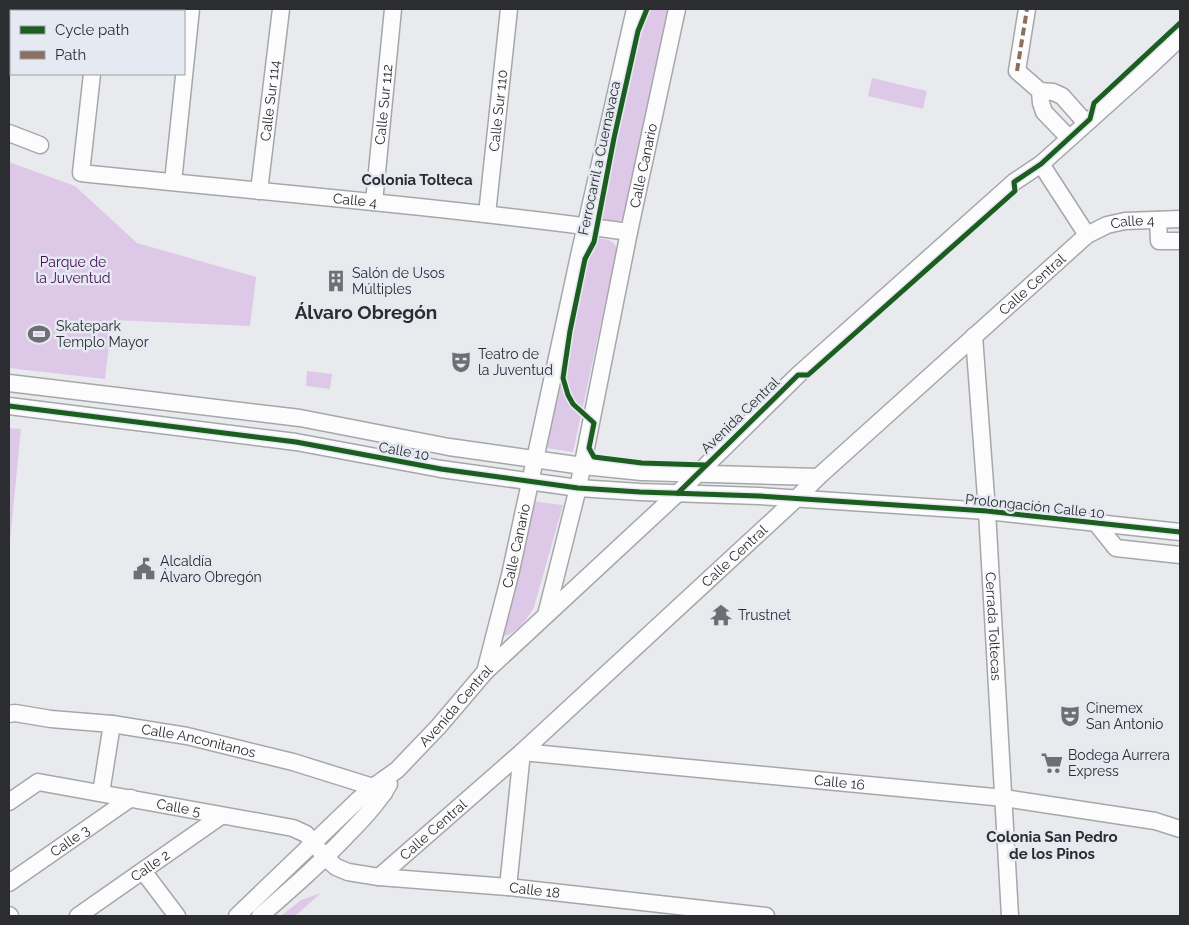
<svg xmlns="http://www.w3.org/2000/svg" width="1189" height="925" viewBox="0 0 1189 925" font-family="Raleway,sans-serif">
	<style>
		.green { fill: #dec8e7 }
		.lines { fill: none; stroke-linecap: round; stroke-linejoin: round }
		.minor-casing { stroke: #a6a7aa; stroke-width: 19 }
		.minor { stroke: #fcfcfc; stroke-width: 16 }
		.quiet { stroke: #8d6e63; stroke-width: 4; stroke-dasharray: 8 4; stroke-linecap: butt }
		.cycleway-casing { stroke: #e5e9f1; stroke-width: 8 }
		.cycleway { stroke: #1b5e20; stroke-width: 5 }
		.labels { text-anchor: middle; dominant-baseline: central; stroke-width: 5; stroke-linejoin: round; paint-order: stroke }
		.street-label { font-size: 14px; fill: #2b2d30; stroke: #e5e9f1 }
		.park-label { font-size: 14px; fill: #470d55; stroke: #e5e9f1 }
		.poi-label { font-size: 14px; fill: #2b2d30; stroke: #e5e9f1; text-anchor: start }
		.neighbourhood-label { font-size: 15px; font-weight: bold; fill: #2b2d30; stroke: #e5e9f1 }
		.district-label { font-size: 19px; font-weight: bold; fill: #2b2d30; stroke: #e5e9f1 }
	</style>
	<rect width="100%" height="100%" fill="#e8eaee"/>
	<!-- green -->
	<g class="green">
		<polygon points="637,9 670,9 624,216 622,220 617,222 597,218 594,215"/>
		<polygon points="872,78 927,91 923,109 868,96"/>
		<polygon points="9,162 75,186 137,243 256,277 250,326 112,320 105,379 9,368"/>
		<path d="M596,238C605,239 614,239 617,249L573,452L540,447L590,239Z"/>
		<polygon points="307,371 332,374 330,389 306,386"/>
		<polygon points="9,428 21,429 9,551"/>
		<path d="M530,501L563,505L534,607C529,617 515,635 504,636L501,635Z"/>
		<polygon points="321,893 295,916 281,916 301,900"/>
	</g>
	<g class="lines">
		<!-- minor casing -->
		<g class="minor-casing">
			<g id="minor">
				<polyline points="1027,9 1017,71 1040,91 1053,92 1062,96 1086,123"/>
				<polyline points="99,11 99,9"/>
				<path id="s1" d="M92,74L81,173C264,192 447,207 629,232"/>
				<polyline points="1040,91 1041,103 1044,112 1069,138"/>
				<polyline points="9,133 40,145"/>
				<polyline points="1041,164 1087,235"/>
				<polyline points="173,182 191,9"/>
				<path id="s2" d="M259,191L281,9"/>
				<path id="s3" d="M374,202L393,9"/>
				<path id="s4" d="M487,214L509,9"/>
				<polyline points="1158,220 1159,241 1180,241"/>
				<path id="s5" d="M974,336L987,511L1010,916"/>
				<polyline points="9,383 300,418 449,447 583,466 642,472 818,477"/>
				<polyline points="9,406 296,442 441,469 578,488 640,492 759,496 987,511 1180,532"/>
				<polyline points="1096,523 1116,548 1180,555"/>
				<path id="s6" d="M546,615L578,488L629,232L677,9"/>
				<path id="s7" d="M485,672L510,575L579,256L635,9"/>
				<path id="s8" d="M9,714L15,713L51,719L112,724L187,736L293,762L373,787L384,793"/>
				<path id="s9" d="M522,752L1004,798L1155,821L1180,829"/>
				<polyline points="101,793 112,724"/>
				<path id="s10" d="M9,802L38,782L293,828L306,834L326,858L336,867L348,872L379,877L508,887L766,916"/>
				<polyline points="143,871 177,916"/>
				<path id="s11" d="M379,877L522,752L797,498L818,477L1087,235L1107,225L1125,221L1180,219"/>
				<path id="s12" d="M9,883L131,798"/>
				<polyline points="508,887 522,752"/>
				<polyline points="9,915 10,916"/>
				<path id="s13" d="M78,916L221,816"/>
				<path id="s14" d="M237,916L358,800L373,787L397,770L439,726L485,672L678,493L798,375L1014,182L1041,164L1148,68L1180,38"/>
				<path d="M260,916C291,889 322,862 350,832C365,817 379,802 389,784"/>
			</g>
		</g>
		<!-- minor -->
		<use href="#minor" class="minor"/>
		<!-- quiet -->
		<polyline class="quiet" points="1017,71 1027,9"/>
		<!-- cycleway casing -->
		<g class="cycleway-casing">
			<g id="cycleway">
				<polyline points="647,9 638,31 614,138 594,242 585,259 570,331 563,378 568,395 573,404 594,423 589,448 594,457 642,463 705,465"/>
				<polyline points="9,406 296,442 441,469 578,488 640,492 759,496 987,511 1180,532"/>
				<polyline points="678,493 798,375 808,375 1015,191 1014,182 1041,164 1090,119 1094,103 1180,23"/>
			</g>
		</g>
		<!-- cycleway -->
		<use href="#cycleway" class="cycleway"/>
	</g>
	<!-- icons -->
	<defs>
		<g id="building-bare" transform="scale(1.725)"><path d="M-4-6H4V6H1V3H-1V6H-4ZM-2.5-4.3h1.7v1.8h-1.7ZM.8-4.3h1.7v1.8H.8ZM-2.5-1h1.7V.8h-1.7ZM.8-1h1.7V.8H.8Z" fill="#6d6f72" stroke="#e5e9f1" stroke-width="2.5" paint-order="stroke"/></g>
		<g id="stadium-bare" transform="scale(1.725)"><path d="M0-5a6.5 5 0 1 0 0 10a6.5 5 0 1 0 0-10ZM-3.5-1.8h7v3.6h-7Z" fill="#6d6f72" stroke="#e5e9f1" stroke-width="2.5" paint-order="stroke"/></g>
		<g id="theatre-bare" transform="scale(1.725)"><path d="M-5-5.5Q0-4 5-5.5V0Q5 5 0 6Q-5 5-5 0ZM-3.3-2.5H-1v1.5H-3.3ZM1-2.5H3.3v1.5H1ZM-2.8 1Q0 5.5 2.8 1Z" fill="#6d6f72" stroke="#e5e9f1" stroke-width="2.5" paint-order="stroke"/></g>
		<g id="civic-bare" transform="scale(1.725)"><path d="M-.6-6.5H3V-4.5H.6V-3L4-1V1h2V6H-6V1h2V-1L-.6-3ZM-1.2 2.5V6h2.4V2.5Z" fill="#6d6f72" stroke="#e5e9f1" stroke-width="2.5" paint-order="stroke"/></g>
		<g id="temple-bare" transform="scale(1.725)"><path d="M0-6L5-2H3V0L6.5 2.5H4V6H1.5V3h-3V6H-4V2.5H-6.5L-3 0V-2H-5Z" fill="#6d6f72" stroke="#e5e9f1" stroke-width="2.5" paint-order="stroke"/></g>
		<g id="supermarket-bare" transform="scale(1.725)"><path d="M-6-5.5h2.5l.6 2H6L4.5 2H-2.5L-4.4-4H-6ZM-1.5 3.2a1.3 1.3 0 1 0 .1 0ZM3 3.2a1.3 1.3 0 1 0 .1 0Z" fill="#6d6f72" stroke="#e5e9f1" stroke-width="2.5" paint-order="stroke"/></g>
	</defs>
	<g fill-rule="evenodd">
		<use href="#building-bare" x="336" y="281"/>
		<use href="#stadium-bare" x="39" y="334"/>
		<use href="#theatre-bare" x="461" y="362"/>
		<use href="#civic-bare" x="144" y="569"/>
		<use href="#temple-bare" x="721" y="615"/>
		<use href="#theatre-bare" x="1070" y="716"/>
		<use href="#supermarket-bare" x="1052" y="763"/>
	</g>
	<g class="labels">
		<!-- street labels -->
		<g class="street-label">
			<text stroke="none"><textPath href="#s2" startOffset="91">Calle Sur 114</textPath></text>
			<text stroke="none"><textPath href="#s3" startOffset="98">Calle Sur 112</textPath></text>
			<text stroke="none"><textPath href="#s4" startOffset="104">Calle Sur 110</textPath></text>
			<text transform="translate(599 158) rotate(-78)">Ferrocarril a Cuernavaca</text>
			<text stroke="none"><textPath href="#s6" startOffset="460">Calle Canario</textPath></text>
			<text stroke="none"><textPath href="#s1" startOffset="375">Calle 4</textPath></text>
			<text stroke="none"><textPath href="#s11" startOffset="1004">Calle 4</textPath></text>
			<text stroke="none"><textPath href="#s11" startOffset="882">Calle Central</textPath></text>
			<text transform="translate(740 415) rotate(-44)">Avenida Central</text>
			<text transform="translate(404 451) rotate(10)">Calle 10</text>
			<text transform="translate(1035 506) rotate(6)">Prolongación Calle 10</text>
			<text stroke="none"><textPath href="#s7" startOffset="130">Calle Canario</textPath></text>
			<text stroke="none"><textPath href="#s11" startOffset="479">Calle Central</textPath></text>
			<text stroke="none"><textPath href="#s5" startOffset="291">Cerrada Toltecas</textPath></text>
			<text stroke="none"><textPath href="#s14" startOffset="304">Avenida Central</textPath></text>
			<text stroke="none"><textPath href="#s8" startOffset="192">Calle Anconitanos</textPath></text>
			<text stroke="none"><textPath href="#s9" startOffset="319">Calle 16</textPath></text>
			<text stroke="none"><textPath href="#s10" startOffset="178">Calle 5</textPath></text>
			<text stroke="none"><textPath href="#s11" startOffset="72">Calle Central</textPath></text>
			<text stroke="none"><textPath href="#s12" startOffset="74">Calle 3</textPath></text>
			<text stroke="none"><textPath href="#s13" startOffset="88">Calle 2</textPath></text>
			<text stroke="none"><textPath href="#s10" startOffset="554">Calle 18</textPath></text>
		</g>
		<!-- park labels -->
		<g class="park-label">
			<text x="73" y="262">Parque de<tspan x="73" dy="16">la Juventud</tspan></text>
		</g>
		<!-- poi labels -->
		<g class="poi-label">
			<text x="352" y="273">Salón de Usos<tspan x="352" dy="16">Múltiples</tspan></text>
			<text x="56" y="326">Skatepark<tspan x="56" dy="16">Templo Mayor</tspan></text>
			<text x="478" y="354">Teatro de<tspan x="478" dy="16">la Juventud</tspan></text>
			<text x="160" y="561">Alcaldía<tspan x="160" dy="16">Álvaro Obregón</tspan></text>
			<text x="738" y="615">Trustnet</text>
			<text x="1086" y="708">Cinemex<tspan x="1086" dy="16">San Antonio</tspan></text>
			<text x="1068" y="755">Bodega Aurrera<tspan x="1068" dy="16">Express</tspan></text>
		</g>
		<!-- neighbourhood labels -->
		<g class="neighbourhood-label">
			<text x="417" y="180">Colonia Tolteca</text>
			<text x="1052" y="837">Colonia San Pedro<tspan x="1052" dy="17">de los Pinos</tspan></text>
		</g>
		<!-- district labels -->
		<g class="district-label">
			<text x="366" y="312">Álvaro Obregón</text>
		</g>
	</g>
	<!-- border -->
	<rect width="1189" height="925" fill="none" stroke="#2b2d30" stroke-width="20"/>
	<!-- legend -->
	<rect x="10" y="10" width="175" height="65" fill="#e5e9f1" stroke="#9b9ea4"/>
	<rect x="20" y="26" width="25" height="8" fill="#1b5e20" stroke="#9b9ea4"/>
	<text x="55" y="35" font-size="15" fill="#2b2d30">Cycle path</text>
	<rect x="20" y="51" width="25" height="8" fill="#8d6e63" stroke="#9b9ea4"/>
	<text x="55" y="60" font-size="15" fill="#2b2d30">Path</text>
</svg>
